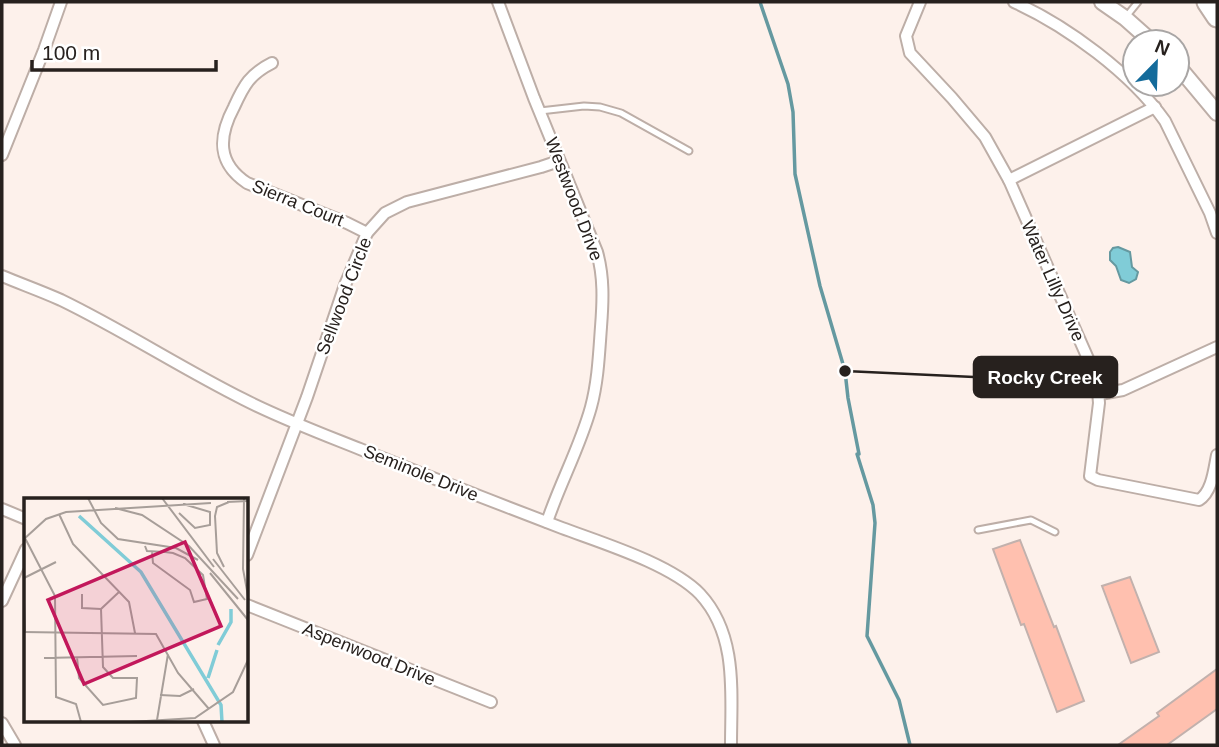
<svg xmlns="http://www.w3.org/2000/svg" width="1219" height="747" viewBox="0 0 1219 747" font-family="Helvetica,sans-serif">
	<style>
		.water { fill: #80ccd7; stroke: #6599a0; stroke-width: 2 }
		.lines { fill: none; stroke-linecap: round; stroke-linejoin: round }
		.stream { stroke: #6599a0; stroke-width: 3.5 }
		.building { fill: #ffc0af; stroke: #c2b1ad; stroke-width: 2 }
		.lane-casing { stroke: #bdaea7; stroke-width: 9 }
		.street-casing { stroke: #bdaea7; stroke-width: 14 }
		.secondary-casing { stroke: #bdaea7; stroke-width: 18 }
		.highway-casing { stroke: #bdaea7; stroke-width: 23 }
		.lane { stroke: #fff; stroke-width: 5 }
		.street { stroke: #fff; stroke-width: 10 }
		.secondary { stroke: #fff; stroke-width: 14 }
		.highway { stroke: #fff; stroke-width: 19 }
		.labels { text-anchor: middle; dominant-baseline: central; stroke-width: 5; stroke-linejoin: round; paint-order: stroke }
		.street-label { font-size: 18px; fill: #27211e; stroke: #fff }
		.inset-river { fill: none; stroke: #80ccd7; stroke-width: 3.5 }
		.inset-road { fill: none; stroke: #a79e99; stroke-width: 2 }
		.view { fill: #c2185b; fill-opacity: 0.15; stroke: #c2185b; stroke-width: 3.5 }
		.inset-edge { fill: none; stroke: #27211e; stroke-width: 3.5 }
		.leader { fill: none; stroke: #27211e; stroke-width: 2.5 }
		.callout-dot { fill: #27211e; stroke: #fff; stroke-width: 2.5 }
		.callout { fill: #27211e; stroke: #27211e; stroke-width: 2.5 }
		.callout-label { font-size: 19px; text-anchor: middle; font-weight: bold; fill: #fff }
	</style>
	<rect width="100%" height="100%" fill="#fdf1eb"/>
	<!-- water -->
	<polygon class="water" points="1118,247 1130,252 1132,267 1138,272 1136,279 1129,283 1121,280 1116,266 1110,260 1110,252 1113,248"/>
	<g class="lines">
		<!-- stream -->
		<polyline class="stream" points="760,2 788,84 793,112 795,174 820,286 845,371 848,398 859,454 857,454 873,505 875,523 867,636 899,700 910,745"/>
	</g>
	<!-- building -->
	<g class="building">
		<polygon points="1020,540 1054,627 1056,626 1084,701 1057,712 1024,624 1021,625 993,549"/>
		<polygon points="1130,577 1159,652 1131,663 1102,586"/>
		<polygon points="1217,669 1217,709 1167,745 1118,745 1159,716 1157,713"/>
	</g>
	<g class="lines">
		<!-- lane casing -->
		<g class="lane-casing">
			<g id="lane">
				<polyline points="1125,18 1138,2"/>
				<polyline points="540,111 584,106 600,107 621,113 689,151"/>
				<polyline points="978,530 1031,520 1055,532"/>
			</g>
		</g>
		<!-- street casing -->
		<g class="street-casing">
			<g id="street">
				<path d="M498,2L534,98L597,252C604,277 603,301 601,327C599,354 598,381 591,407C580,447 560,483 547,522"/>
				<path d="M920,2L906,36L910,53L952,98L985,137L1009,180L1097,379L1099,403L1090,476L1098,480L1199,500C1212,492 1214,470 1217,455"/>
				<path d="M1014,2C1067,26 1131,73 1165,121L1210,213L1217,233"/>
				<path d="M272,63C250,74 244,85 234,107C218,137 217,163 247,183L347,223L367,233"/>
				<polyline points="2,155 44,50 61,2"/>
				<polyline points="1009,180 1155,107"/>
				<path d="M2,276C21,284 41,291 61,300C123,330 181,368 243,399C280,418 320,433 360,449C427,476 494,502 562,528C602,543 671,564 700,594C738,635 731,693 731,745"/>
				<polyline points="1100,394 1123,390 1217,347"/>
				<polyline points="2,509 26,519"/>
				<polyline points="247,555 307,397 345,285 367,233 385,213 407,202 541,167 559,161"/>
				<polyline points="2,601 26,549"/>
				<polyline points="247,605 491,702"/>
				<polyline points="203,721 214,745"/>
				<polyline points="2,723 15,745"/>
			</g>
		</g>
		<!-- secondary casing -->
		<g class="secondary-casing">
			<g id="secondary">
				<polyline points="1102,2 1125,18 1152,42"/>
				<polyline points="1177,65 1217,113"/>
			</g>
		</g>
		<!-- highway casing -->
		<g class="highway-casing">
			<polyline id="highway" points="1207,2 1217,17"/>
		</g>
		<!-- lane -->
		<use href="#lane" class="lane"/>
		<!-- street -->
		<use href="#street" class="street"/>
		<!-- secondary -->
		<use href="#secondary" class="secondary"/>
		<!-- highway -->
		<use href="#highway" class="highway"/>
	</g>
	<g class="labels">
		<!-- street labels -->
		<g class="street-label">
			<text transform="translate(574 199) rotate(69)">Westwood Drive</text>
			<text transform="translate(298 203) rotate(22)">Sierra Court</text>
			<text transform="translate(1053 281) rotate(66)">Water Lilly Drive</text>
			<text transform="translate(344 296) rotate(-69)">Sellwood Circle</text>
			<text transform="translate(421 473) rotate(22)">Seminole Drive</text>
			<text transform="translate(369 654) rotate(22)">Aspenwood Drive</text>
		</g>
	</g>
	<!-- overview -->
	<g transform="translate(24 498)">
		<rect width="224" height="224" fill="#fdf1eb"/>
		<path class="inset-river" d="M55,18L117,74L197,207L198,224M194,147L207,124V111M184,180L193,152"/>
		<path class="inset-road" d="M64,0L77,25L94,41L152,50L174,62M138,0L190,69M220,0L219,71L224,98M203,4L224,3M91,10L118,17L165,48L214,101M155,15L171,30L186,27V14L159,6M35,16L49,46L105,104L111,135M1,40L31,98L32,199L52,206L57,224M0,41L22,21L42,14L187,5M121,48L123,53L141,54L149,55L161,60L179,77L183,101L170,104L166,92L129,65L128,54M189,61L221,102M200,69L193,55L191,18L193,9L205,4M186,75L224,122M0,80L32,64M58,96V110L77,111M0,104L1,133M0,134L132,136L154,175L185,211M53,159L55,180L79,207L112,200L113,180H89L79,169L77,111L95,94M20,160L113,158M136,197L156,198L170,191M133,222L144,156M106,224L171,220L209,194L224,162"/>
		<path class="view" d="M161,44L197,128L60,186L24,102Z"/>
		<rect width="224" height="224" class="inset-edge"/>
	</g>
	<!-- callouts -->
	<path class="leader" d="M845 371L974 377"/>
	<circle class="callout-dot" cx="845" cy="371" r="7"/>
	<rect class="callout" x="974" y="357" width="143" height="40" rx="7"/>
	<g class="callout-label">
		<text x="1045" y="384">Rocky Creek</text>
	</g>
	<!-- border -->
	<rect width="1219" height="747" fill="none" stroke="#27211e" stroke-width="7"/>
	<!-- north arrow -->
	<g transform="translate(1156 63) rotate(23)"><circle r="33" fill="#ffffff" stroke="#a9a6a5" stroke-width="2"/>
	<path d="M0-5L12 26L0 18L-12 26Z" fill="#146b9b"/>
	<text y="-10" font-size="19" font-weight="bold" text-anchor="middle" fill="#27211e">N</text>
	</g>
	<!-- scale -->
	<path d="M32 60v10h184v-10" fill="none" stroke="#27211e" stroke-width="3.5"/>
	<text x="42" y="60" font-size="21" fill="#27211e" stroke="#ffffff" stroke-width="5" paint-order="stroke">100 m</text>
</svg>
